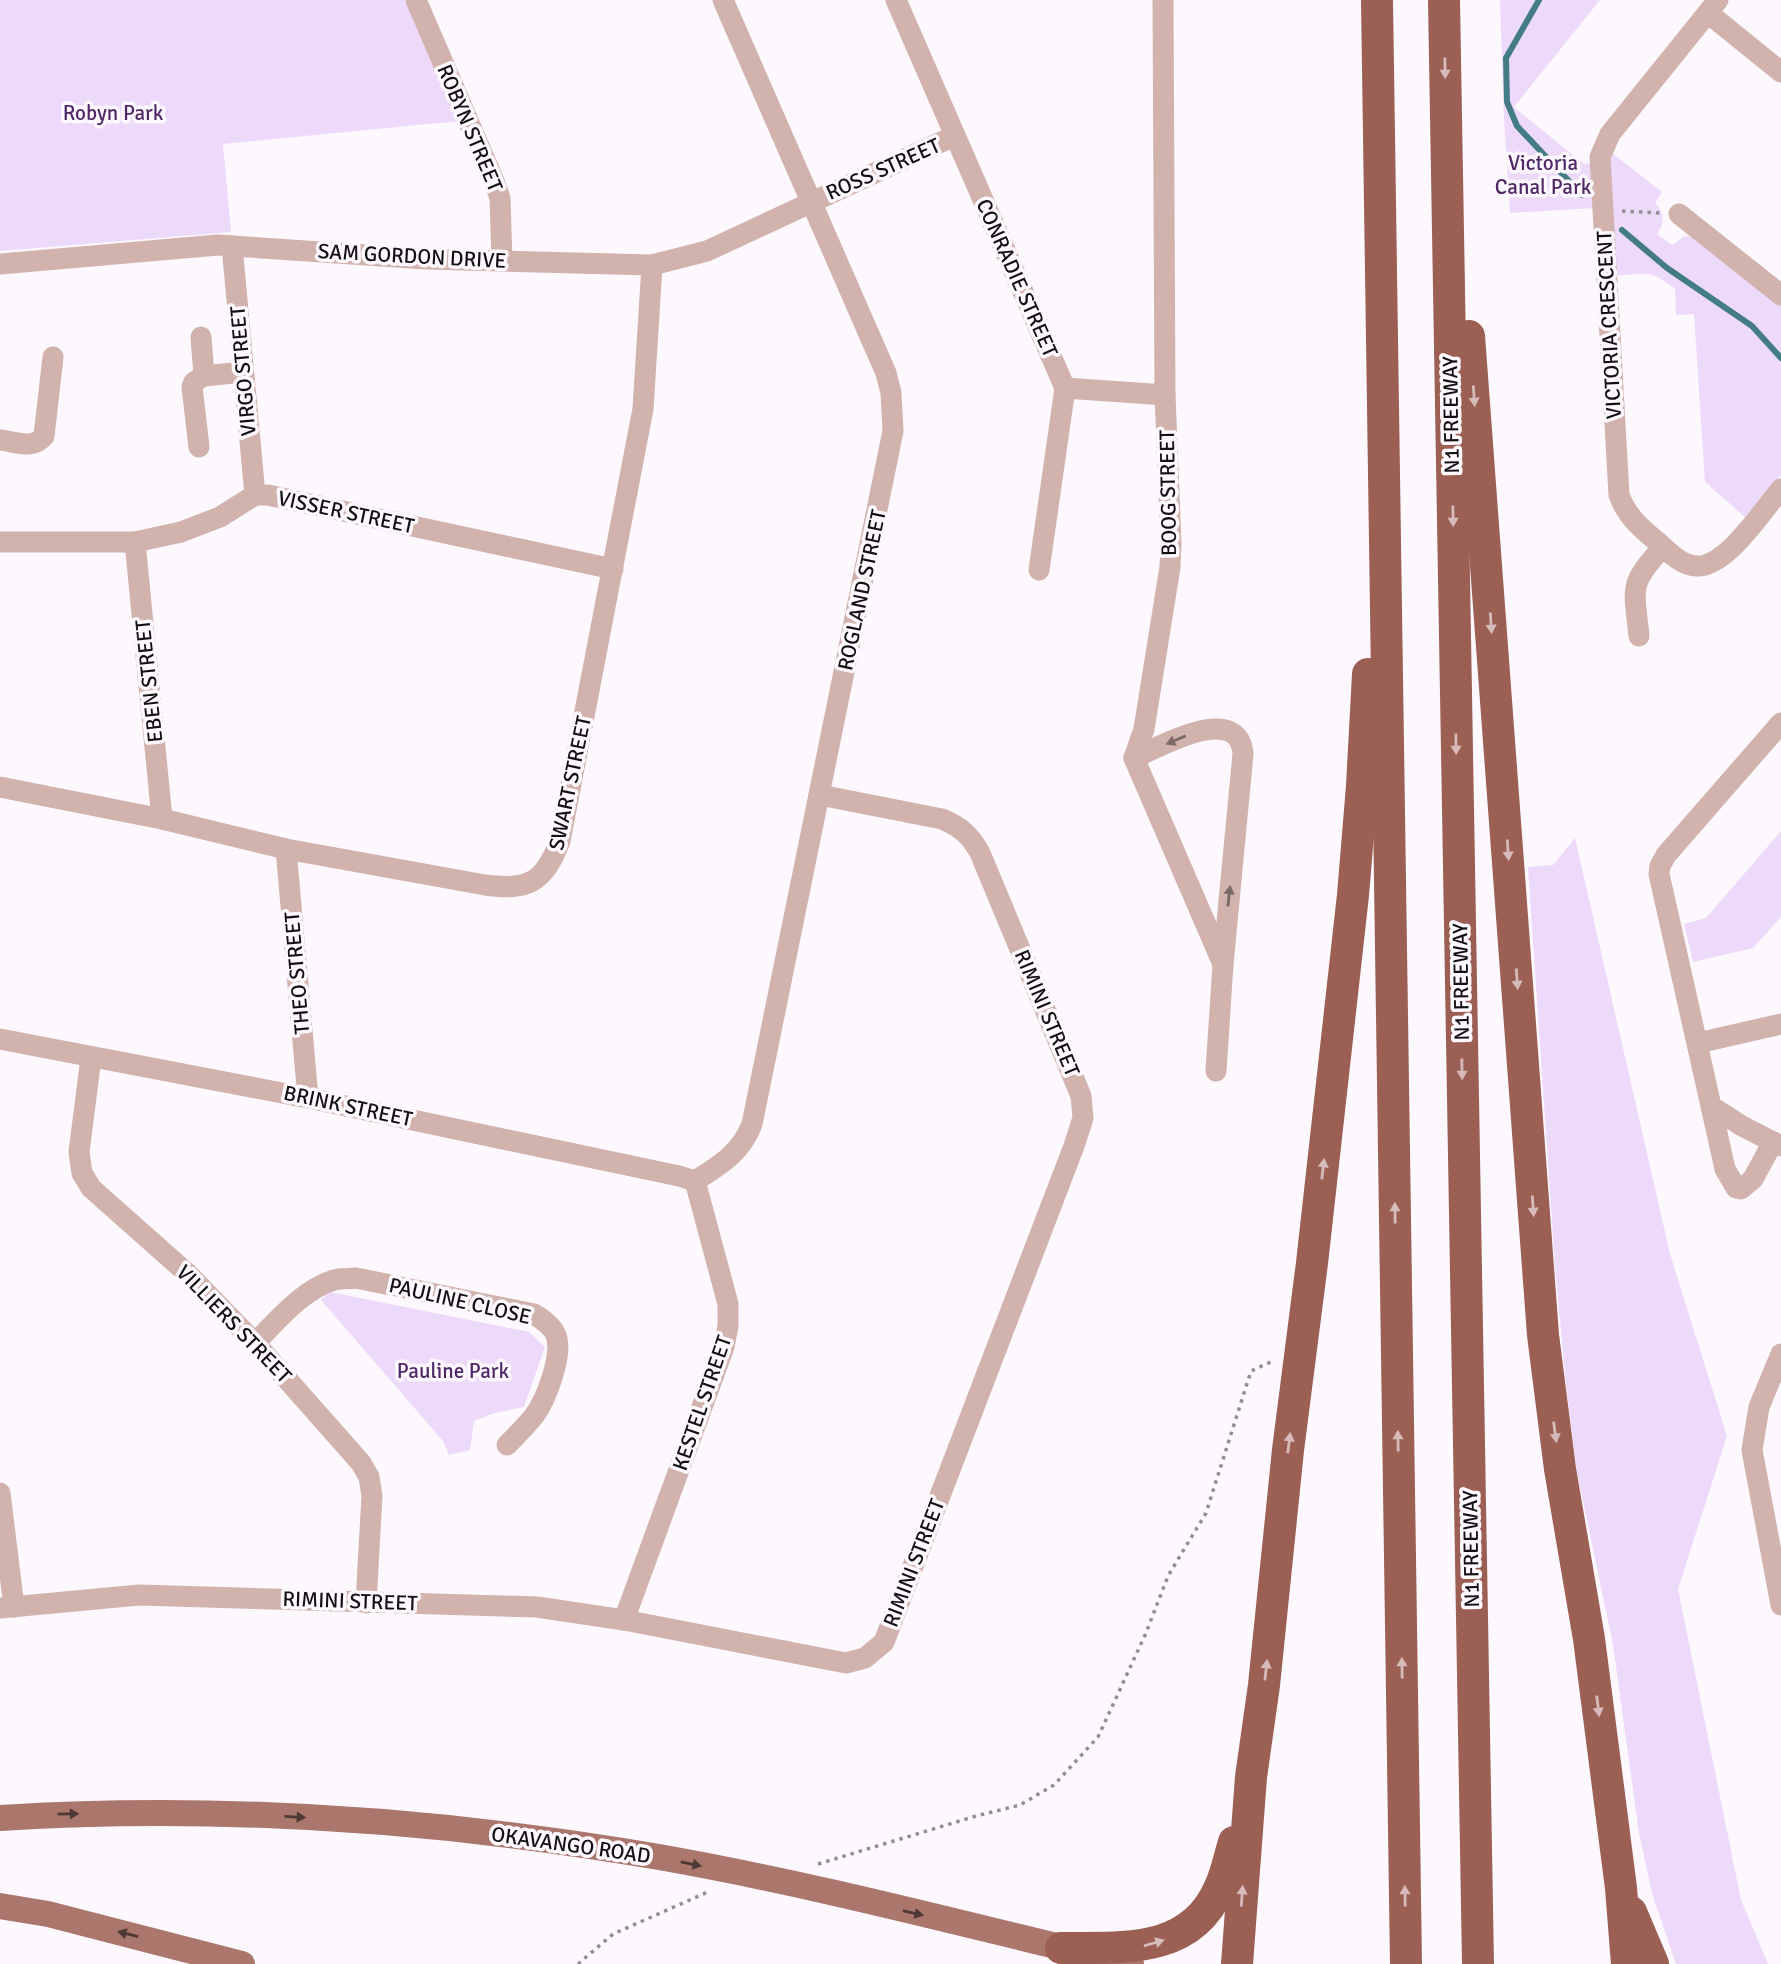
<svg xmlns="http://www.w3.org/2000/svg" width="1781" height="1964" viewBox="0 0 1781 1964" font-family="Signika,sans-serif">
	<style>
		.green { fill: #eddafa }
		.lines { fill: none; stroke-linecap: round; stroke-linejoin: round }
		.stream { stroke: #447c86; stroke-width: 6 }
		.path { stroke: #928f94; stroke-width: 3.5; stroke-dasharray: 3.5 5; stroke-linecap: butt }
		.minor { stroke: #d1b2ac; stroke-width: 21 }
		.major { stroke: #ab766b; stroke-width: 26 }
		.highway { stroke: #9c5f54; stroke-width: 32 }
		.oneway { fill: #d6bbba }
		.oneway2 { fill: #7b6967 }
		.oneway3 { fill: #4f3936 }
		.labels { text-anchor: middle; dominant-baseline: central; stroke-width: 7; stroke-linejoin: round; paint-order: stroke }
		.park-label { font-size: 21px; fill: #512867; stroke: #fcf8fe }
		.street-label { font-size: 21px; fill: #121013; stroke: #fcf8fe }
	</style>
	<rect width="100%" height="100%" fill="#fcf8fe"/>
	<!-- green -->
	<g class="green">
		<polygon points="0,0 405,0 459,121 223,144 231,232 0,251"/>
		<polygon points="1500,0 1600,0 1514,107 1584,164 1592,163 1594,208 1510,213 1504,118"/>
		<path d="M1611,152L1662,192L1655,203C1665,213 1665,223 1657,234L1672,245L1685,236L1698,238L1781,305V475L1745,517L1705,482L1694,314L1676,315L1675,289C1650,269 1646,273 1615,276L1609,163Z"/>
		<polygon points="1781,831 1781,917 1753,948 1693,962 1684,924 1706,918"/>
		<polygon points="1575,838 1670,1254 1727,1436 1678,1589 1741,1900 1768,1964 1676,1964 1652,1893 1639,1833 1613,1645 1577,1472 1566,1385 1555,1266 1528,867 1553,865"/>
		<polygon points="330,1292 529,1332 545,1347 524,1407 495,1413 474,1421 470,1450 449,1455 443,1441 321,1300"/>
	</g>
	<g class="lines">
		<!-- stream -->
		<g class="stream">
			<polyline points="1539,0 1506,58 1507,102 1517,126 1582,195"/>
			<polyline points="1622,230 1667,268 1752,326 1781,358"/>
		</g>
		<!-- path -->
		<g class="path">
			<polyline points="1622,211 1660,213"/>
			<polyline points="818,1864 976,1816 1020,1805 1054,1785 1098,1737 1146,1633 1168,1576 1206,1513 1251,1371 1273,1361"/>
			<polyline points="578,1964 613,1934 710,1891"/>
		</g>
		<!-- minor -->
		<g class="minor">
			<polyline points="416,0 494,181 500,198 502,260"/>
			<polyline points="896,0 1065,388 1039,570"/>
			<polyline points="1163,0 1165,395 1171,543 1170,567 1144,729 1134,758 1223,964"/>
			<path d="M1718,0L1610,134L1600,157L1619,495C1627,517 1642,529 1660,544C1670,553 1681,565 1696,566C1726,568 1762,511 1781,489"/>
			<polyline points="1708,13 1781,72"/>
			<polyline points="1679,214 1781,295"/>
			<polyline points="232,246 255,495"/>
			<polyline points="0,264 218,245 426,259 652,265 707,251 954,136"/>
			<polyline points="201,337 204,376"/>
			<polyline points="1065,388 1165,395"/>
			<path d="M0,440C16,442 33,450 44,436L53,357"/>
			<polyline points="199,447 192,387 194,382 204,376 243,372"/>
			<polyline points="0,542 135,542 181,532 220,517 255,495 268,495 613,569"/>
			<polyline points="135,542 162,819"/>
			<path d="M1639,636C1634,587 1628,585 1663,547"/>
			<polyline points="1781,723 1666,855 1660,866 1659,874 1711,1106 1742,1126 1781,1146"/>
			<path d="M1134,758C1159,747 1239,701 1243,754L1223,964L1216,1071"/>
			<path d="M0,787L162,819L286,849L485,885C529,891 544,882 560,841L643,409L652,265"/>
			<polyline points="286,849 308,1098"/>
			<polyline points="0,1039 308,1098 679,1176 695,1181"/>
			<polyline points="1698,1043 1781,1024"/>
			<polyline points="91,1058 79,1152 82,1173 91,1188 188,1274 255,1343 361,1463 369,1477 372,1496 366,1603"/>
			<polyline points="1711,1106 1725,1169 1736,1188 1741,1189 1753,1179 1773,1142"/>
			<path d="M695,1181C720,1165 741,1153 752,1124L893,431L891,393L886,373L723,0"/>
			<path d="M255,1343C278,1320 302,1290 334,1280C341,1278 349,1279 356,1278L534,1314C542,1319 550,1324 555,1333C565,1351 546,1400 534,1416C526,1426 516,1436 507,1445"/>
			<polyline points="1781,1354 1759,1407 1752,1450 1781,1605"/>
			<polyline points="0,1493 14,1607"/>
			<path d="M0,1608L139,1595L537,1607L624,1620L846,1663L865,1658L884,1642L1074,1146L1083,1118L1081,1096L980,853C970,835 961,827 942,819L820,795"/>
			<polyline points="624,1620 724,1347 728,1326 728,1304 695,1181"/>
		</g>
		<!-- major -->
		<g class="major">
			<path d="M0,1818C220,1804 442,1820 659,1857C818,1885 974,1927 1131,1964"/>
			<polyline points="0,1906 48,1914 242,1964"/>
		</g>
		<!-- highway -->
		<g class="highway">
			<polyline points="1377,0 1406,1964"/>
			<polyline points="1444,0 1478,1964"/>
			<polyline points="1469,336 1543,1335 1560,1469 1589,1639 1621,1888 1627,1964"/>
			<polyline points="1631,1912 1653,1964"/>
			<path d="M1061,1948C1121,1947 1190,1955 1219,1889C1226,1875 1229,1858 1234,1842"/>
			<polyline points="1237,1964 1251,1777 1264,1685 1288,1450 1312,1263 1353,895 1362,786 1368,674"/>
		</g>
	</g>
	<!-- one-way arrows -->
	<defs><path id="oneway-solid" d="M-6-.8H1V-3.2L6.5 0L1 3.2V.8H-6Z" transform="scale(1.75)"/></defs>
	<g class="oneway">
		<use href="#oneway-solid" transform="translate(1445 68) rotate(89)"/>
		<use href="#oneway-solid" transform="translate(1474 396) rotate(86)"/>
		<use href="#oneway-solid" transform="translate(1453 516) rotate(89)"/>
		<use href="#oneway-solid" transform="translate(1491 623) rotate(86)"/>
		<use href="#oneway-solid" transform="translate(1456 744) rotate(89)"/>
		<use href="#oneway-solid" transform="translate(1508 850) rotate(86)"/>
		<use href="#oneway-solid" transform="translate(1517 979) rotate(86)"/>
		<use href="#oneway-solid" transform="translate(1462 1069) rotate(89)"/>
		<use href="#oneway-solid" transform="translate(1323 1169) rotate(-83)"/>
		<use href="#oneway-solid" transform="translate(1533 1206) rotate(86)"/>
		<use href="#oneway-solid" transform="translate(1395 1213) rotate(-91)"/>
		<use href="#oneway-solid" transform="translate(1555 1432) rotate(82)"/>
		<use href="#oneway-solid" transform="translate(1398 1441) rotate(-91)"/>
		<use href="#oneway-solid" transform="translate(1289 1443) rotate(-83)"/>
		<use href="#oneway-solid" transform="translate(1402 1668) rotate(-91)"/>
		<use href="#oneway-solid" transform="translate(1266 1670) rotate(-84)"/>
		<use href="#oneway-solid" transform="translate(1598 1706) rotate(83)"/>
		<use href="#oneway-solid" transform="translate(1242 1896) rotate(-86)"/>
		<use href="#oneway-solid" transform="translate(1405 1896) rotate(-91)"/>
		<use href="#oneway-solid" transform="translate(1154 1943) rotate(-16)"/>
	</g>
	<g class="oneway2">
		<use href="#oneway-solid" transform="translate(1176 740) rotate(157)"/>
		<use href="#oneway-solid" transform="translate(1229 896) rotate(-84)"/>
	</g>
	<g class="oneway3">
		<use href="#oneway-solid" transform="translate(68 1814) rotate(-1)"/>
		<use href="#oneway-solid" transform="translate(295 1817) rotate(3)"/>
		<use href="#oneway-solid" transform="translate(691 1864) rotate(11)"/>
		<use href="#oneway-solid" transform="translate(913 1913) rotate(13)"/>
		<use href="#oneway-solid" transform="translate(128 1934) rotate(-166)"/>
	</g>
	<g class="labels">
		<!-- park labels -->
		<g class="park-label">
			<text x="113" y="113">Robyn Park</text>
			<text x="1543" y="163">Victoria<tspan x="1543" dy="24">Canal Park</tspan></text>
			<text x="453" y="1371">Pauline Park</text>
		</g>
		<!-- street labels -->
		<g class="street-label">
			<text transform="translate(470 128) rotate(67)">ROBYN STREET</text>
			<text transform="translate(883 169) rotate(-24)">ROSS STREET</text>
			<text transform="translate(412 256) rotate(3)">SAM GORDON DRIVE</text>
			<text transform="translate(1017 278) rotate(66)">CONRADIE STREET</text>
			<text transform="translate(1609 325) rotate(-93)">VICTORIA CRESCENT</text>
			<text transform="translate(243 371) rotate(-95)">VIRGO STREET</text>
			<text transform="translate(1451 415) rotate(-91)">N1 FREEWAY</text>
			<text transform="translate(1168 493) rotate(-91)">BOOG STREET</text>
			<text transform="translate(346 512) rotate(12)">VISSER STREET</text>
			<text transform="translate(862 590) rotate(-78)">ROGLAND STREET</text>
			<text transform="translate(149 681) rotate(-96)">EBEN STREET</text>
			<text transform="translate(570 783) rotate(-78)">SWART STREET</text>
			<text transform="translate(297 973) rotate(-95)">THEO STREET</text>
			<text transform="translate(1461 982) rotate(-91)">N1 FREEWAY</text>
			<text transform="translate(1047 1013) rotate(67)">RIMINI STREET</text>
			<text transform="translate(348 1106) rotate(12)">BRINK STREET</text>
			<text transform="translate(460 1301) rotate(13)">PAULINE CLOSE</text>
			<text transform="translate(234 1324) rotate(46)">VILLIERS STREET</text>
			<text transform="translate(702 1403) rotate(-71)">KESTEL STREET</text>
			<text transform="translate(1471 1549) rotate(-91)">N1 FREEWAY</text>
			<text transform="translate(914 1563) rotate(-69)">RIMINI STREET</text>
			<text transform="translate(350 1601) rotate(2)">RIMINI STREET</text>
			<text transform="translate(571 1845) rotate(8)">OKAVANGO ROAD</text>
		</g>
	</g>
</svg>
